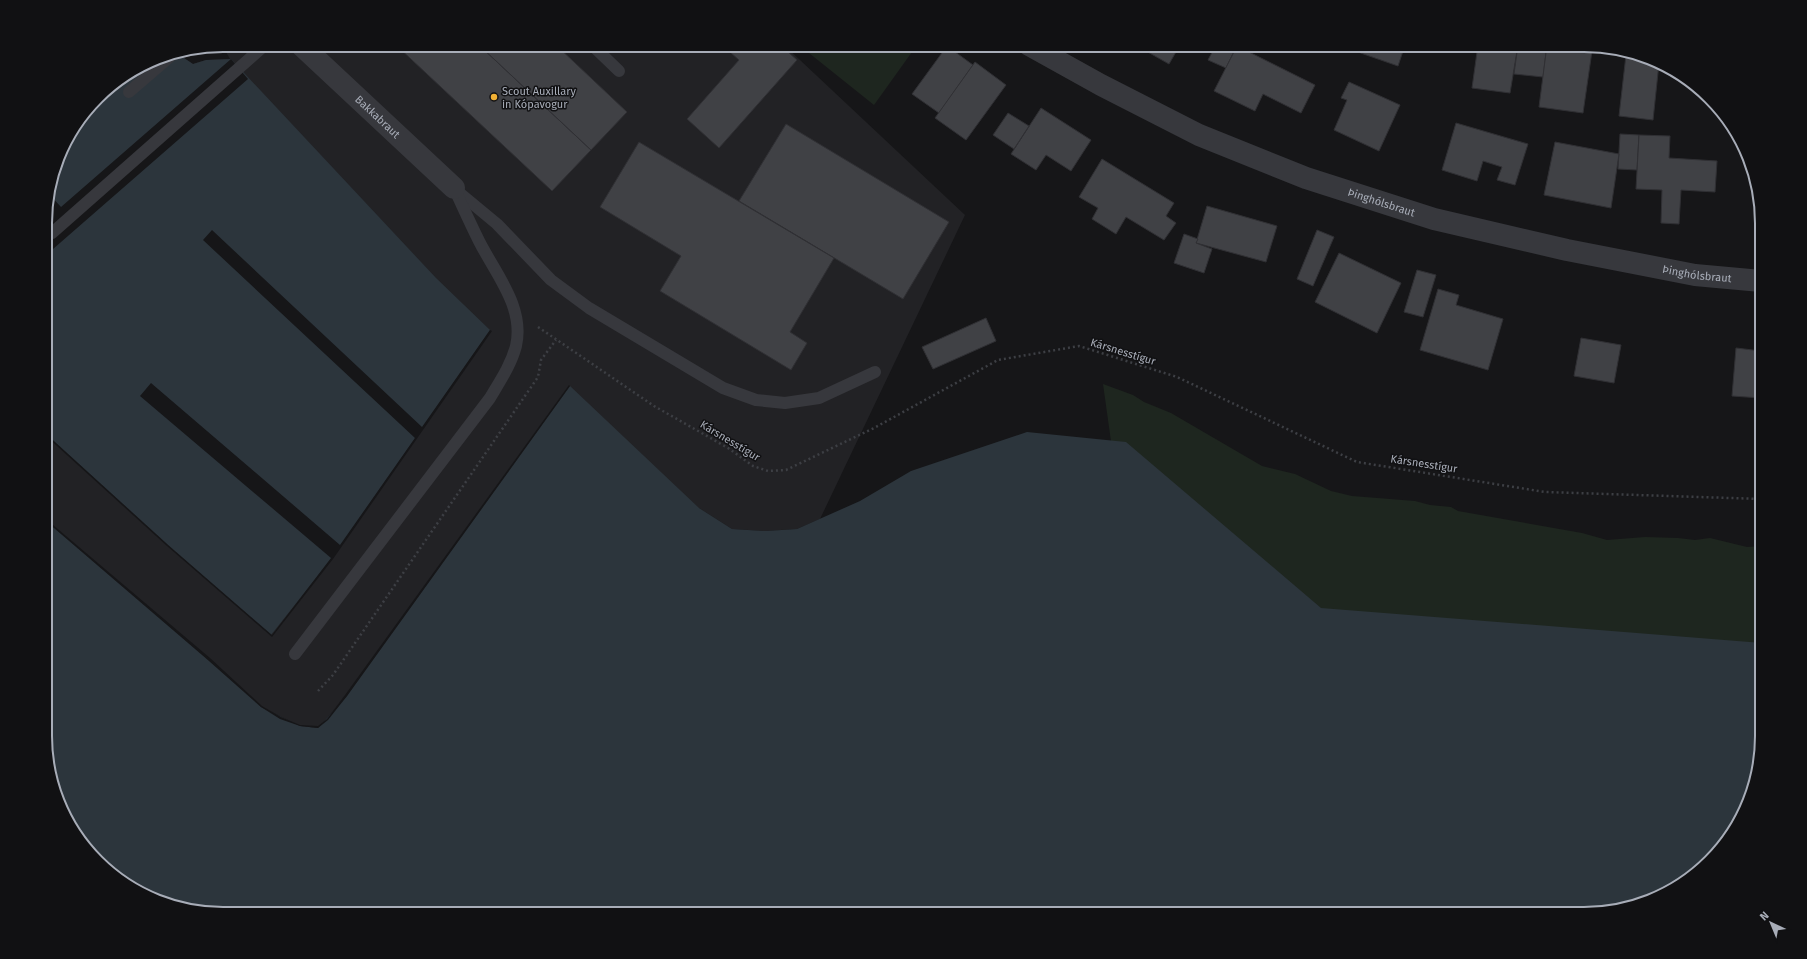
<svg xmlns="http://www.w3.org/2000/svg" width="1807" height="959" viewBox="0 0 1807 959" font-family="'Fira Sans',sans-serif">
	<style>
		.built { fill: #222225 }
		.green { fill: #1e261f }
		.water { fill: #2c353c }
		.pier { fill: #161618 }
		.building { fill: #404145; stroke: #303034 }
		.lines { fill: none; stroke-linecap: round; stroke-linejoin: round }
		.path { stroke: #3d3f44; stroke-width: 2.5; stroke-dasharray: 2 3; stroke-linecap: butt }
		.service { stroke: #37383d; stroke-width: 12 }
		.minor { stroke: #37383d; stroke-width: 22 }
		.poi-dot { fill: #f2b134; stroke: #111113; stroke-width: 1.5 }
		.labels { text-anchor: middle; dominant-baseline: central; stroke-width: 3; stroke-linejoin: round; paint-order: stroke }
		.poi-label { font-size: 11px; fill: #a8adb8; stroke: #111113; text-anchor: start }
		.street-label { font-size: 11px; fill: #a8adb8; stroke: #111113 }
		.rim { fill: none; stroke: #a8adb8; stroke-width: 2 }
	</style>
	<rect width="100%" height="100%" fill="#161618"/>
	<!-- built -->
	<polygon class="built" points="222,45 784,45 965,215 820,519 797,529 766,531 732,529 699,508 347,696 318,728 300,726 261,707 46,521 46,434 168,545 45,211 105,89 155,58 178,54 193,64 206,60 230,59"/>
	<!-- green -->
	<g class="green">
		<polygon points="799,45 917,45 874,105"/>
		<polygon points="1103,384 1133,395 1144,402 1171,413 1262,466 1295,474 1331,491 1352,496 1415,501 1430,505 1451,507 1458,511 1582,533 1607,540 1645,537 1678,538 1695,540 1710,538 1747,547 1761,546 1762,736 1744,815 1718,854 1683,884 1595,914 1177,914"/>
	</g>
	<!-- water -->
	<g class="water">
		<polygon points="178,54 193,64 206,60 231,59 436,278 490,330 332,558 271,635 168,545 46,434 45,211 63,144 105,89 155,58"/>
		<polygon points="570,386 699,508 732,529 766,531 797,529 860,501 911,471 1027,432 1126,442 1321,608 1762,643 1762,736 1744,815 1718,854 1683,884 1641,905 1595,914 223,914 144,896 82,844 59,804 47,759 46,521 208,660 261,707 300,726 318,728 347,696"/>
	</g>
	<!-- pier -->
	<g class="pier">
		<polygon points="231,59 248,79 45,256 45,211 50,195 61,207"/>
		<polygon points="212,230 422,427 490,330 492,331 333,559 272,637 167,546 46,436 46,434 168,545 272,635 331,558 140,396 151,383 340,545 415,438 203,240"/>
		<polygon points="569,385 570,386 347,696 328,720 318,728 300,726 280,719 261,707 208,660 46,521 46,519 210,658 262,706 281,717 300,725 318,726 327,719 345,695"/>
	</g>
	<!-- building -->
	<g class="building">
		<polygon points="396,45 479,45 591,150 552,191"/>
		<polygon points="479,45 556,45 627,112 591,150"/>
		<polygon points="722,45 780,45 797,60 719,148 687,119 739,60"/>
		<polygon points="1140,45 1180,45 1169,64 1139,47"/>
		<polygon points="1216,45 1237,45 1226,68 1208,60"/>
		<polygon points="1357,45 1405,45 1398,66 1355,51"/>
		<polygon points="1478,45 1518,45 1510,93 1472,88"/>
		<polygon points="1518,45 1547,45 1543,77 1514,74"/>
		<polygon points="1547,45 1592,51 1583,113 1539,107"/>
		<polygon points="947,46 973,65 939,113 912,94"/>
		<polygon points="1237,46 1315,85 1301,113 1263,94 1255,111 1214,91"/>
		<polygon points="1626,55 1659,63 1653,120 1619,116"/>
		<polygon points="975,62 1006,85 966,140 935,118"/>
		<polygon points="1349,82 1400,105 1379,151 1334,130 1347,100 1341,98"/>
		<polygon points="1041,108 1091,140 1071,171 1046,155 1036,170 1011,154"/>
		<polygon points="1008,113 1029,126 1014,149 993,135"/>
		<polygon points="1456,123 1528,144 1515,185 1497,180 1502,167 1483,161 1477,181 1442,170"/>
		<polygon points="786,124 949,222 903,299 739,201"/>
		<polygon points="1620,134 1639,135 1637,170 1618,169"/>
		<polygon points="1639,135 1670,136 1669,158 1717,161 1715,192 1681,190 1679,224 1661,223 1662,190 1636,189"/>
		<polygon points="639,142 834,258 790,332 807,343 791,370 660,291 681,256 600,207"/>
		<polygon points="1555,142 1619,154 1611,208 1544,195"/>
		<polygon points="1102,159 1174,203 1166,216 1176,223 1164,240 1126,217 1116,234 1092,219 1098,208 1079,197"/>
		<polygon points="1756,189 1761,200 1761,205 1756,205"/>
		<polygon points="1207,206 1277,226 1266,262 1196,243"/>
		<polygon points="1317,230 1334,237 1313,286 1297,279"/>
		<polygon points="1184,234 1198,239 1196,243 1212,249 1204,273 1174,263"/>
		<polygon points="1339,253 1401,283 1377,333 1315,302"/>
		<polygon points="1417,270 1436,275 1423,317 1404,312"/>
		<polygon points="1438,289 1459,295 1456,305 1503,319 1488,370 1420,350"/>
		<polygon points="986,318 996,341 933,369 922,347"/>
		<polygon points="1581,338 1621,345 1614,383 1574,376"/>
		<polygon points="1736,348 1761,351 1761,398 1732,396"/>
	</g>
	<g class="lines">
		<!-- path -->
		<g class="path">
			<polyline points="538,327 654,406 728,448 753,466 768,471 786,470 874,428 998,360 1079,346 1177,377 1357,462 1545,492 1761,499"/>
			<polyline points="318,691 333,675 538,377 541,360 556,340"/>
		</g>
		<!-- service -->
		<g class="service">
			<polyline points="592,45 619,71"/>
			<polyline points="129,92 172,55"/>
			<polyline points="456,190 497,224 551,280 589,308 723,388 756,400 785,403 819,398 875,372"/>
			<polyline points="52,233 265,45"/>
			<path d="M295,654L490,398C500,381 511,365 516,346C525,307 495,273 479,241C470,223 462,205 454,188"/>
		</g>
		<!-- minor -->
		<g class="minor">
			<path id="s1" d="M301,45L454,188"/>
			<path id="s2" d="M1029,45L1101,85L1199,135L1306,178L1434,219L1567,250L1695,275L1761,281"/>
		</g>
	</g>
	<!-- markers -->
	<circle class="poi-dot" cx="494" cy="97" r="4"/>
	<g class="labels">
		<!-- poi labels -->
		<g class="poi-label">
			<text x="502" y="91">Scout Auxillary<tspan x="502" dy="13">in Kópavogur</tspan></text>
		</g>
		<!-- street labels -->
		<g class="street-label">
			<text stroke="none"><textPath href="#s1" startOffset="105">Bakkabraut</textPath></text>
			<text stroke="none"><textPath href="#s2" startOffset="387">Þinghólsbraut</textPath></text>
			<text stroke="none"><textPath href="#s2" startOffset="711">Þinghólsbraut</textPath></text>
			<text transform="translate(1123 352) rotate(17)">Kársnesstígur</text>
			<text transform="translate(730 441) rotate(31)">Kársnesstígur</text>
			<text transform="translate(1424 464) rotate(9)">Kársnesstígur</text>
		</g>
	</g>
	<!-- crop -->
	<path d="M0 0H1807V959H0ZM223 52H1584A171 171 0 0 1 1755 223V736A171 171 0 0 1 1584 907H223A171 171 0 0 1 52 736V223A171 171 0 0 1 223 52Z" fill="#111113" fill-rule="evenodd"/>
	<path class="rim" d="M223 52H1584A171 171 0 0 1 1755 223V736A171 171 0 0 1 1584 907H223A171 171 0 0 1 52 736V223A171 171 0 0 1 223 52Z"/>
	<!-- north arrow -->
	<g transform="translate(1771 923) rotate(316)" stroke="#111113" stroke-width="3" paint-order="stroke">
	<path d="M0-3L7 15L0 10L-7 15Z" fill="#a8adb8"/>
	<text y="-6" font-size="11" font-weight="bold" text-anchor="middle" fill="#a8adb8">N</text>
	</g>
</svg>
